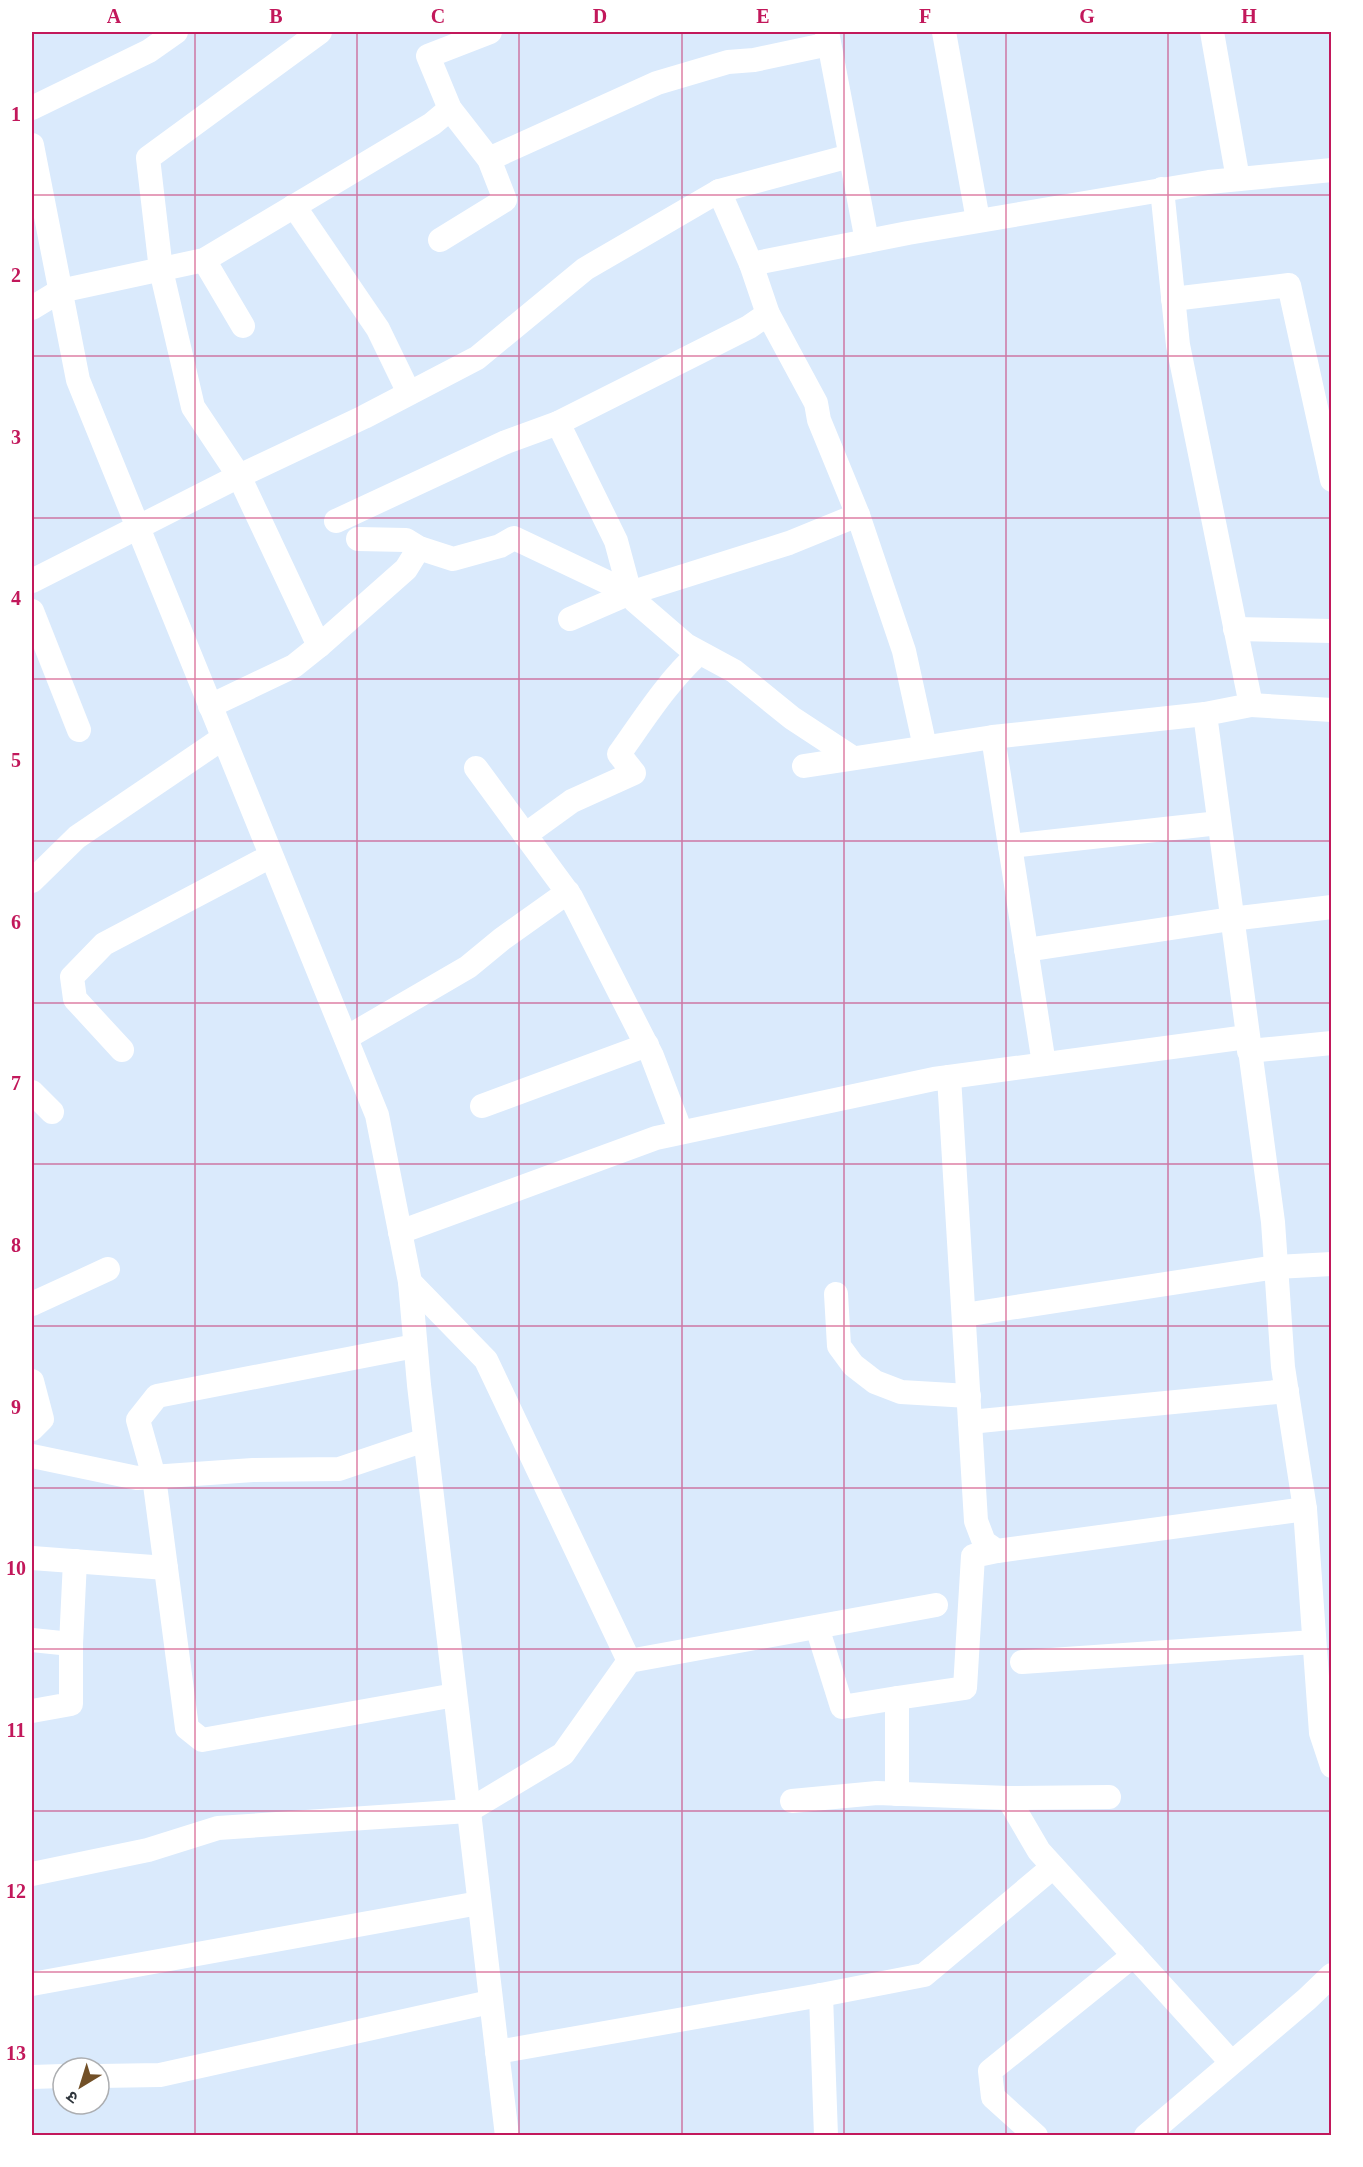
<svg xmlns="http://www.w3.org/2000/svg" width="1363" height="2167" viewBox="0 0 1363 2167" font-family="'Times New Roman','Noto Sans Devanagari',serif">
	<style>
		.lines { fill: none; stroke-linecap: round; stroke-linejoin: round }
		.minor { stroke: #fff; stroke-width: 24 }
		.grid { fill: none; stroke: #c2185b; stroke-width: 1.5; stroke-opacity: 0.55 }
		.neatline { fill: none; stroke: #c2185b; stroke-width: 2 }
		.grid-label { font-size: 20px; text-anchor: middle; font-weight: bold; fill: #c2185b }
	</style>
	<rect width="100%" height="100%" fill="#daeafc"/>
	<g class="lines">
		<!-- minor -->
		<g class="minor">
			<polyline points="827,32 867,241"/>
			<polyline points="944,32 978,220"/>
			<polyline points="1212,32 1238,179"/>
			<polyline points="32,108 149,51 176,32"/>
			<polyline points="32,145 78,380 377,1115 410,1282 419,1385 507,2136"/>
			<polyline points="489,159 657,83 728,62 754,60 829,44"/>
			<polyline points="1162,189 1178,345 1251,705 1205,714 1273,1222 1283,1367 1305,1509 1321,1733 1332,1766"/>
			<polyline points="719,191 850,156"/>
			<polyline points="294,206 378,329 409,393"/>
			<polyline points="440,240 505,200 489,159 450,109 428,56 490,32"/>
			<polyline points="204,260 243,326"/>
			<polyline points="751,264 768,314 816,403 819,420 858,515 904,651 925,747"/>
			<polyline points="1173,299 1289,285 1332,480"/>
			<polyline points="32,308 60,291 204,260 432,124 450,109"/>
			<polyline points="558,423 616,541 630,593 635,601 686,645 734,671 792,718 853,758"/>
			<polyline points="336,521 506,442 558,423 749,327 768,314"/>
			<polyline points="358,539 406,540 419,548 453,559 500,546 514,538 630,593"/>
			<polyline points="32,581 239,476 364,417 477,358 585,269 719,191 751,264 908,233 1209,182 1332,170"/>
			<polyline points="32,611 79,730"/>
			<polyline points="570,619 630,593 789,543 858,515"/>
			<polyline points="1235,629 1332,631"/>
			<polyline points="319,646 239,476 193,407 161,270 148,158 320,32"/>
			<polyline points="1251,705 1332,710"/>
			<polyline points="210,706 294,666 319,646 406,569 419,548"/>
			<polyline points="993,737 1044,1064"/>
			<polyline points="804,766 993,737 1205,714"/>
			<polyline points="476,768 571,897 652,1056 681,1132"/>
			<path d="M525,835L572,801L634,773L619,754C644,719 667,682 699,653"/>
			<polyline points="1010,846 1219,823"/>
			<polyline points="32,881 77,837 223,738"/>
			<polyline points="1026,950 1231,919 1332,907"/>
			<polyline points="346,1038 468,967 502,939 568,892"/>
			<polyline points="122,1050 75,999 72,977 104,944 271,856"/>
			<polyline points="1249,1051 1332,1043"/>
			<polyline points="949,1077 976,1521 984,1542 997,1551 1305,1509"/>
			<polyline points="32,1092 52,1112"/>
			<polyline points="482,1106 647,1045"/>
			<polyline points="400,1232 656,1138 934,1079 1247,1037"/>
			<polyline points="410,1282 486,1360 629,1661"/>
			<polyline points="836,1294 839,1346 853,1365 875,1382 901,1392 969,1396"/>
			<polyline points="32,1304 108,1269"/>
			<polyline points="964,1315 1276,1267 1332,1264"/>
			<polyline points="415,1346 157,1396 138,1420 154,1477 187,1728 202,1740 455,1695"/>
			<polyline points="32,1381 42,1419 32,1429"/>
			<polyline points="970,1422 1287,1391"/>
			<polyline points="32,1456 137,1478 253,1470 339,1469 425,1440"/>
			<polyline points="32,1558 166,1568"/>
			<polyline points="817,1627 842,1707 897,1698"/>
			<polyline points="32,1640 71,1644"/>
			<polyline points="1022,1662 1314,1642"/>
			<polyline points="32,1711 71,1704 71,1644 75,1561"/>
			<polyline points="897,1794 897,1698 965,1688 973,1556 997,1551"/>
			<polyline points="1008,1798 1109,1797"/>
			<polyline points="792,1801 877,1793 1008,1798 1039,1851 1231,2062"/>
			<polyline points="32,1874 148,1850 218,1828 468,1811 563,1754 629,1661 936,1605"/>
			<polyline points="32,1984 479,1903"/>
			<polyline points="821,1995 826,2136"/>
			<polyline points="497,2052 821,1995 924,1975 1053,1867"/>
			<polyline points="99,2076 160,2075 490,2002"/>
			<polyline points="32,2077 63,2076"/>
			<polyline points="1036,2136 993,2097 990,2071 1134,1955"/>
			<polyline points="1146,2136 1307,1999 1332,1975"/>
		</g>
	</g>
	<!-- grid -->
	<path class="grid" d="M195,32V2136M357,32V2136M519,32V2136M682,32V2136M844,32V2136M1006,32V2136M1168,32V2136M32,195H1332M32,356H1332M32,518H1332M32,679H1332M32,841H1332M32,1003H1332M32,1164H1332M32,1326H1332M32,1488H1332M32,1649H1332M32,1811H1332M32,1972H1332"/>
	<!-- border -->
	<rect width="1363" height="2167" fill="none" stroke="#ffffff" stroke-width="66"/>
	<!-- north arrow -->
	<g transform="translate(81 2086) rotate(218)"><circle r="28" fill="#ffffff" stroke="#acaeb1" stroke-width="1.5"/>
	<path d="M0-4.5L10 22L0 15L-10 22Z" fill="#725027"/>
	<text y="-9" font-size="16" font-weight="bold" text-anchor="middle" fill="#2f353c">उ</text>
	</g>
	<rect x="33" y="33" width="1297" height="2101" class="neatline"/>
	<g class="grid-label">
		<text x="114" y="23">A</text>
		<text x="276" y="23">B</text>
		<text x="438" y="23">C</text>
		<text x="600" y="23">D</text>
		<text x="763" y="23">E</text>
		<text x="925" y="23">F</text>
		<text x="1087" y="23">G</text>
		<text x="1249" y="23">H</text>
		<text x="16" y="121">1</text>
		<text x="16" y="282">2</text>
		<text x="16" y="444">3</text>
		<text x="16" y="605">4</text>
		<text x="16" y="767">5</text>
		<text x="16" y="929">6</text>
		<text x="16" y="1090">7</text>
		<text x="16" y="1252">8</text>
		<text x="16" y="1414">9</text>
		<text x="16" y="1575">10</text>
		<text x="16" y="1737">11</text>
		<text x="16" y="1898">12</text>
		<text x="16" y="2060">13</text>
	</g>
</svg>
